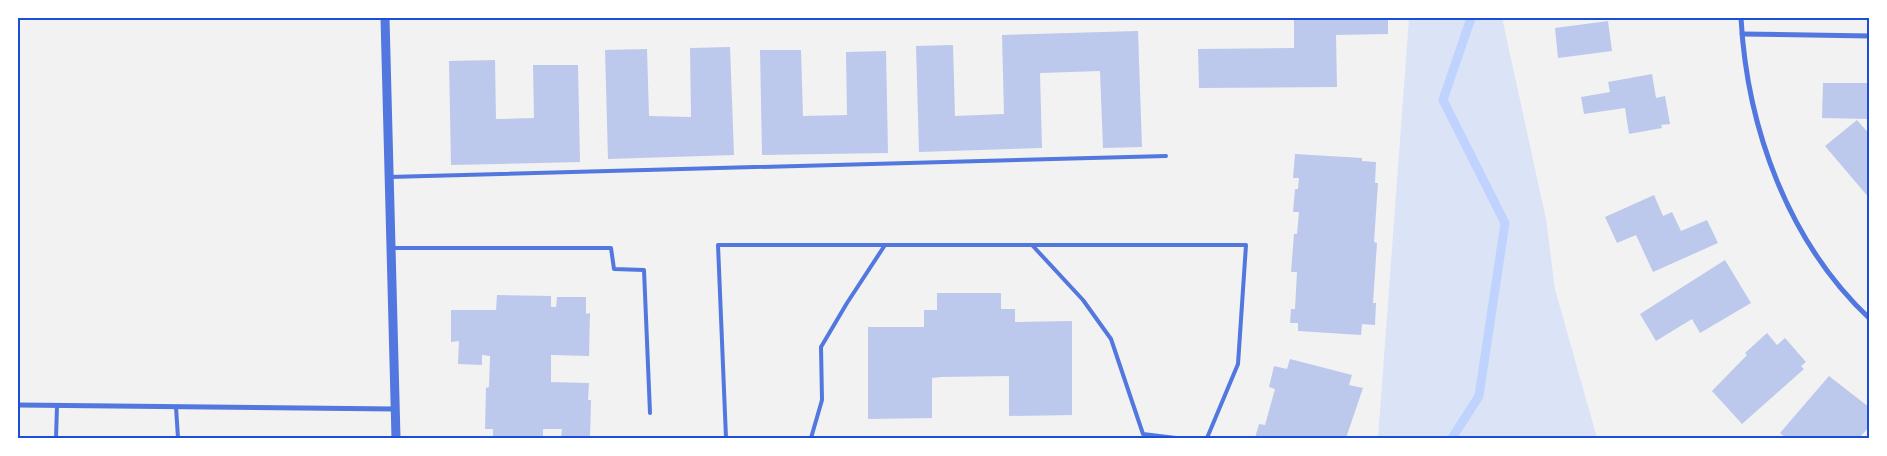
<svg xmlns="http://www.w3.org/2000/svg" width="1887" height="456" viewBox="0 0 1887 456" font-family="'Noto Sans',sans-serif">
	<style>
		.green { fill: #dbe4f7 }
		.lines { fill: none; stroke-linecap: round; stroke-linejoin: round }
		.stream { stroke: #bfd3fe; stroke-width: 9 }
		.building { fill: #bdc9ec }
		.service { stroke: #5277de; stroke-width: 4 }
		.minor { stroke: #5277de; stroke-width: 5 }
		.tertiary { stroke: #5277de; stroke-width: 9 }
		.neatline { fill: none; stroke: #1d4ed8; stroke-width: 2 }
	</style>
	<rect width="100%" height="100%" fill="#f2f2f2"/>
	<!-- green -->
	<polygon class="green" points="1409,18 1504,18 1503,22 1546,219 1555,289 1597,438 1378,438"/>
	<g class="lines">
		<!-- stream -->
		<polyline class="stream" points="1452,438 1479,396 1505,223 1443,100 1471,18"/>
	</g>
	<!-- building -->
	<g class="building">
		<polygon points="1294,18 1388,18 1388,34 1336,35 1337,87 1199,88 1198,49 1294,48"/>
		<polygon points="1608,21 1612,51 1558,58 1555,28"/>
		<polygon points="1138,31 1142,147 1103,148 1100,71 1040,73 1042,148 919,152 916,46 953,45 955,116 1004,114 1002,35"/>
		<polygon points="730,47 734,155 608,159 605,50 647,49 649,116 691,117 690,48"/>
		<polygon points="760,50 801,50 803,116 847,115 846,52 886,51 888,153 762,155"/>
		<polygon points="495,60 496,119 534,118 533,65 578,65 580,162 451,165 449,61"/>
		<polygon points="1652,74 1656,98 1665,96 1670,124 1661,125 1662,128 1629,134 1625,108 1584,114 1581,97 1610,92 1608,82"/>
		<polygon points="1823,83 1870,83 1870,119 1822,118"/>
		<polygon points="1857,120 1870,135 1870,199 1825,146"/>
		<polygon points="1295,154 1362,158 1362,161 1376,162 1375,183 1378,183 1374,242 1377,243 1373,303 1376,303 1375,325 1362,324 1361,335 1298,331 1298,323 1290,323 1291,309 1295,309 1297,272 1291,272 1294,234 1297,234 1299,212 1293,212 1295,189 1298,189 1299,178 1293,178"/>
		<polygon points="1654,195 1663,216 1672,212 1681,231 1707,220 1718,243 1653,272 1636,235 1617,243 1605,217"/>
		<polygon points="1725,260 1751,303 1700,333 1692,319 1656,341 1640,314"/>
		<polygon points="937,293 1001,293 1001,309 1015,309 1015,322 1072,321 1072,415 1009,416 1009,376 941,377 932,378 932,418 868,419 868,327 924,327 924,310 937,310"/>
		<polygon points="497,295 551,296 551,307 556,307 557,297 586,297 586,314 590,313 589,356 551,355 551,382 589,383 588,400 591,400 590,438 561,438 562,429 543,429 543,438 493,438 493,429 485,429 486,388 489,387 490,356 482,355 482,365 458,364 459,341 451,342 451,310 496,310"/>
		<polygon points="1767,333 1777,345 1785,338 1806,362 1801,366 1804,369 1742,424 1712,391 1747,355 1745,353"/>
		<polygon points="1290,359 1352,375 1349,385 1363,388 1346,438 1255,438 1259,424 1265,425 1275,389 1269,387 1274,366 1287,369"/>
		<polygon points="1829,376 1870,408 1870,426 1859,438 1786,438 1780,433"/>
	</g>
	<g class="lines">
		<!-- service -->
		<g class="service">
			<polyline points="389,177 1166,156"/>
			<polyline points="1032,245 1083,300 1111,339 1143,434 1176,438"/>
			<polyline points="391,248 611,248 614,269 644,270 650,413"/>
			<polyline points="176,407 178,438"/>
			<polyline points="56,438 57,406"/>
			<polyline points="726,438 718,245 1246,245 1238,364 1207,438"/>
			<polyline points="811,438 822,400 821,347 847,303 885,245"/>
		</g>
		<!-- minor -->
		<g class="minor">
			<path d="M1741,18C1747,128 1788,242 1870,319"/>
			<polyline points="1742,34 1870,36"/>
			<polyline points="18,405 395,409"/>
		</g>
		<!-- tertiary -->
		<polyline class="tertiary" points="385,18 396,438"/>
	</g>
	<!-- border -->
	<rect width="1887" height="456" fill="none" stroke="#ffffff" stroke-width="38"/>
	<rect x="19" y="19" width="1849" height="418" class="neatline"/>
</svg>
